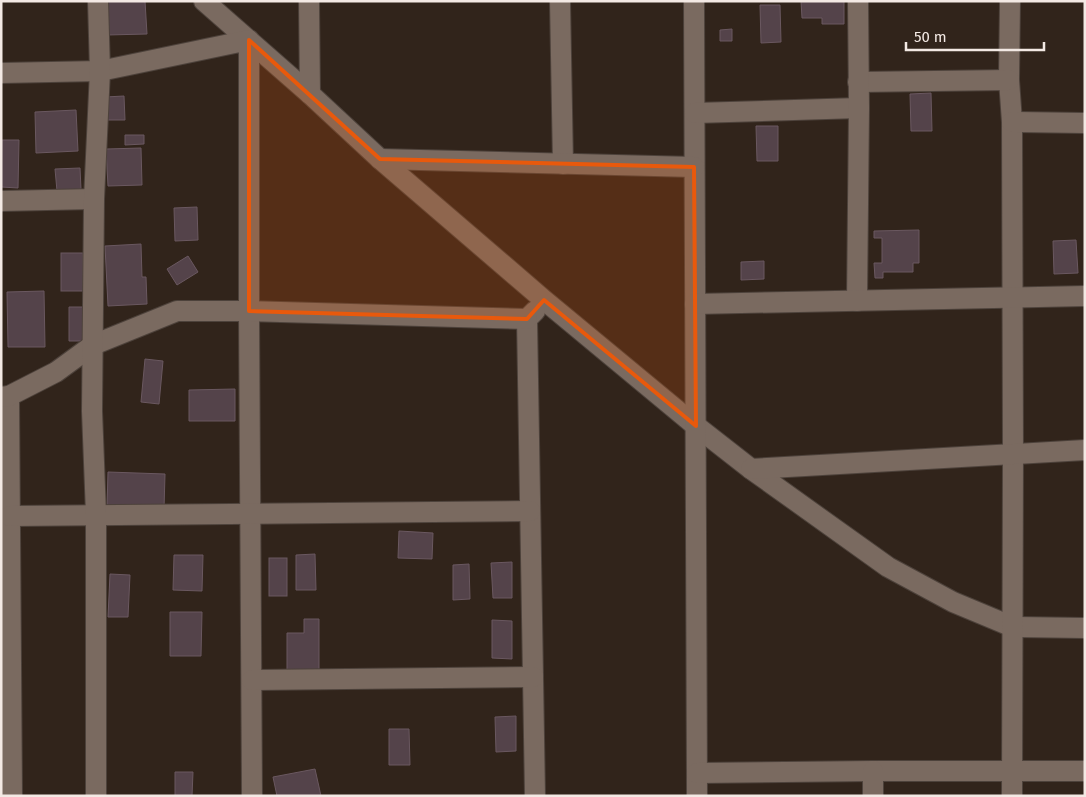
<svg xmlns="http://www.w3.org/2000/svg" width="1086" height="797" viewBox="0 0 1086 797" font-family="'Fira Sans',sans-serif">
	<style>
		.building { fill: #54434a; stroke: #6a5860 }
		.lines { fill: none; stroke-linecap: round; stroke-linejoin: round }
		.street-casing { stroke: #4d423b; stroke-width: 22 }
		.street { stroke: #7a6a60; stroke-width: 20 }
		.marked { fill: #e8590c; fill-opacity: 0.2; stroke: #e8590c; stroke-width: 4; stroke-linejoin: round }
	</style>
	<rect width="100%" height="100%" fill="#31241b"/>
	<!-- building -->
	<g class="building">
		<polygon points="106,1 145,1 147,34 107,35"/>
		<polygon points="801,1 844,1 844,24 822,24 822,18 802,18"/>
		<polygon points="760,5 780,5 781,42 761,43"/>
		<polygon points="732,29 732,41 720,41 720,30"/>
		<polygon points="931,93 932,131 911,131 910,94"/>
		<polygon points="124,96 125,120 106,120 105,97"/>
		<polygon points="76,110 78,151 36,153 35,112"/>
		<polygon points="756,126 778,126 778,161 757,161"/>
		<polygon points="125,135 144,135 144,144 125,145"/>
		<polygon points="2,140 19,140 18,188 1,187"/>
		<polygon points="141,148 142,185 108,186 106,149"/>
		<polygon points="80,168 81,189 57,191 55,169"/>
		<polygon points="197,207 198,240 175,241 174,208"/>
		<polygon points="919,230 919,263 913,263 913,272 883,272 883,278 875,278 874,263 882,263 882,238 874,238 874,231"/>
		<polygon points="1076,240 1078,273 1054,274 1053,241"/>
		<polygon points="141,244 142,277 146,277 147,304 108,306 105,246"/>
		<rect x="61" y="253" width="22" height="38"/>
		<polygon points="188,256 198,272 177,285 167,269"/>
		<polygon points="764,261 764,279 741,280 741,262"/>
		<polygon points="44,291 45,347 8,347 7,292"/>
		<polygon points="69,307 85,307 86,341 69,341"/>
		<polygon points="145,359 163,361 159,404 141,402"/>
		<polygon points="235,389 235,421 189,421 189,390"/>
		<polygon points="108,472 165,474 164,509 107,507"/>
		<polygon points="399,531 433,533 432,559 398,558"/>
		<polygon points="315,554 316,590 296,590 296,555"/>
		<polygon points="174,555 203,555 202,591 173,590"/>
		<rect x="269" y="558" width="18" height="38"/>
		<polygon points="512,562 512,598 493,598 491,563"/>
		<polygon points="469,564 470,599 453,600 453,565"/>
		<polygon points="110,574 130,575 128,617 108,617"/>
		<polygon points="170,612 202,612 201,656 170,656"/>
		<polygon points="304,619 319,619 319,673 287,672 287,633 304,633"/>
		<polygon points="492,620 512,621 512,659 492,658"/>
		<polygon points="516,716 516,751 496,752 495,717"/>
		<polygon points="389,729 409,729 410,765 389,765"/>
		<polygon points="315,769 321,796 277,796 273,777"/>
		<polygon points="175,772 193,772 192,796 175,796"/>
	</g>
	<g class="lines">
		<!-- street casing -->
		<g class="street-casing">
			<g id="street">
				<polyline points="204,1 310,94 380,159 544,300 696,426 751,469 888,567 953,602 1013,627 1085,628"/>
				<polyline points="309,1 310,94"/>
				<polyline points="560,1 563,164"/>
				<polyline points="694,1 697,796"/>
				<polyline points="1010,1 1009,80 1012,122 1013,454 1012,796"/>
				<polyline points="1,73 100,71 249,40 249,311 252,796"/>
				<polyline points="858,82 1009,80"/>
				<polyline points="695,113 859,108"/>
				<polyline points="1012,122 1085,123"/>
				<polyline points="380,159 694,167"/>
				<polyline points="1,201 94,199"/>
				<polyline points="857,301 859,108 858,1"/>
				<polyline points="695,304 1085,296"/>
				<polyline points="535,311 527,319 535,796"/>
				<polyline points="9,396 12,796"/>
				<polyline points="1,397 9,396 56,372 93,345 177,311 249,311 527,319"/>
				<polyline points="751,469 1085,450"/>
				<polyline points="10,516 530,511"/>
				<polyline points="252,680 533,677"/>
				<polyline points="697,773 873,771 1085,771"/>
				<polyline points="96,796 96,514 92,411 94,199 100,71 98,1"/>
				<polyline points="873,796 873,771"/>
			</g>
		</g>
		<!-- street -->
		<use href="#street" class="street"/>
	</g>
	<!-- marked area -->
	<path class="marked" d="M249,40L380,159L694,167L696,426L544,300L527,319L249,311Z"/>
	<!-- border -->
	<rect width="1086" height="797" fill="none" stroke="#f3e9e4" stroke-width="5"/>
	<!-- scale -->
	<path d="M906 42v8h138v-8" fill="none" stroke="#f3e9e4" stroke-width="2.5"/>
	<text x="914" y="42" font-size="15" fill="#f3e9e4" stroke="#31241b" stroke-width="4" paint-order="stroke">50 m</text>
</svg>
